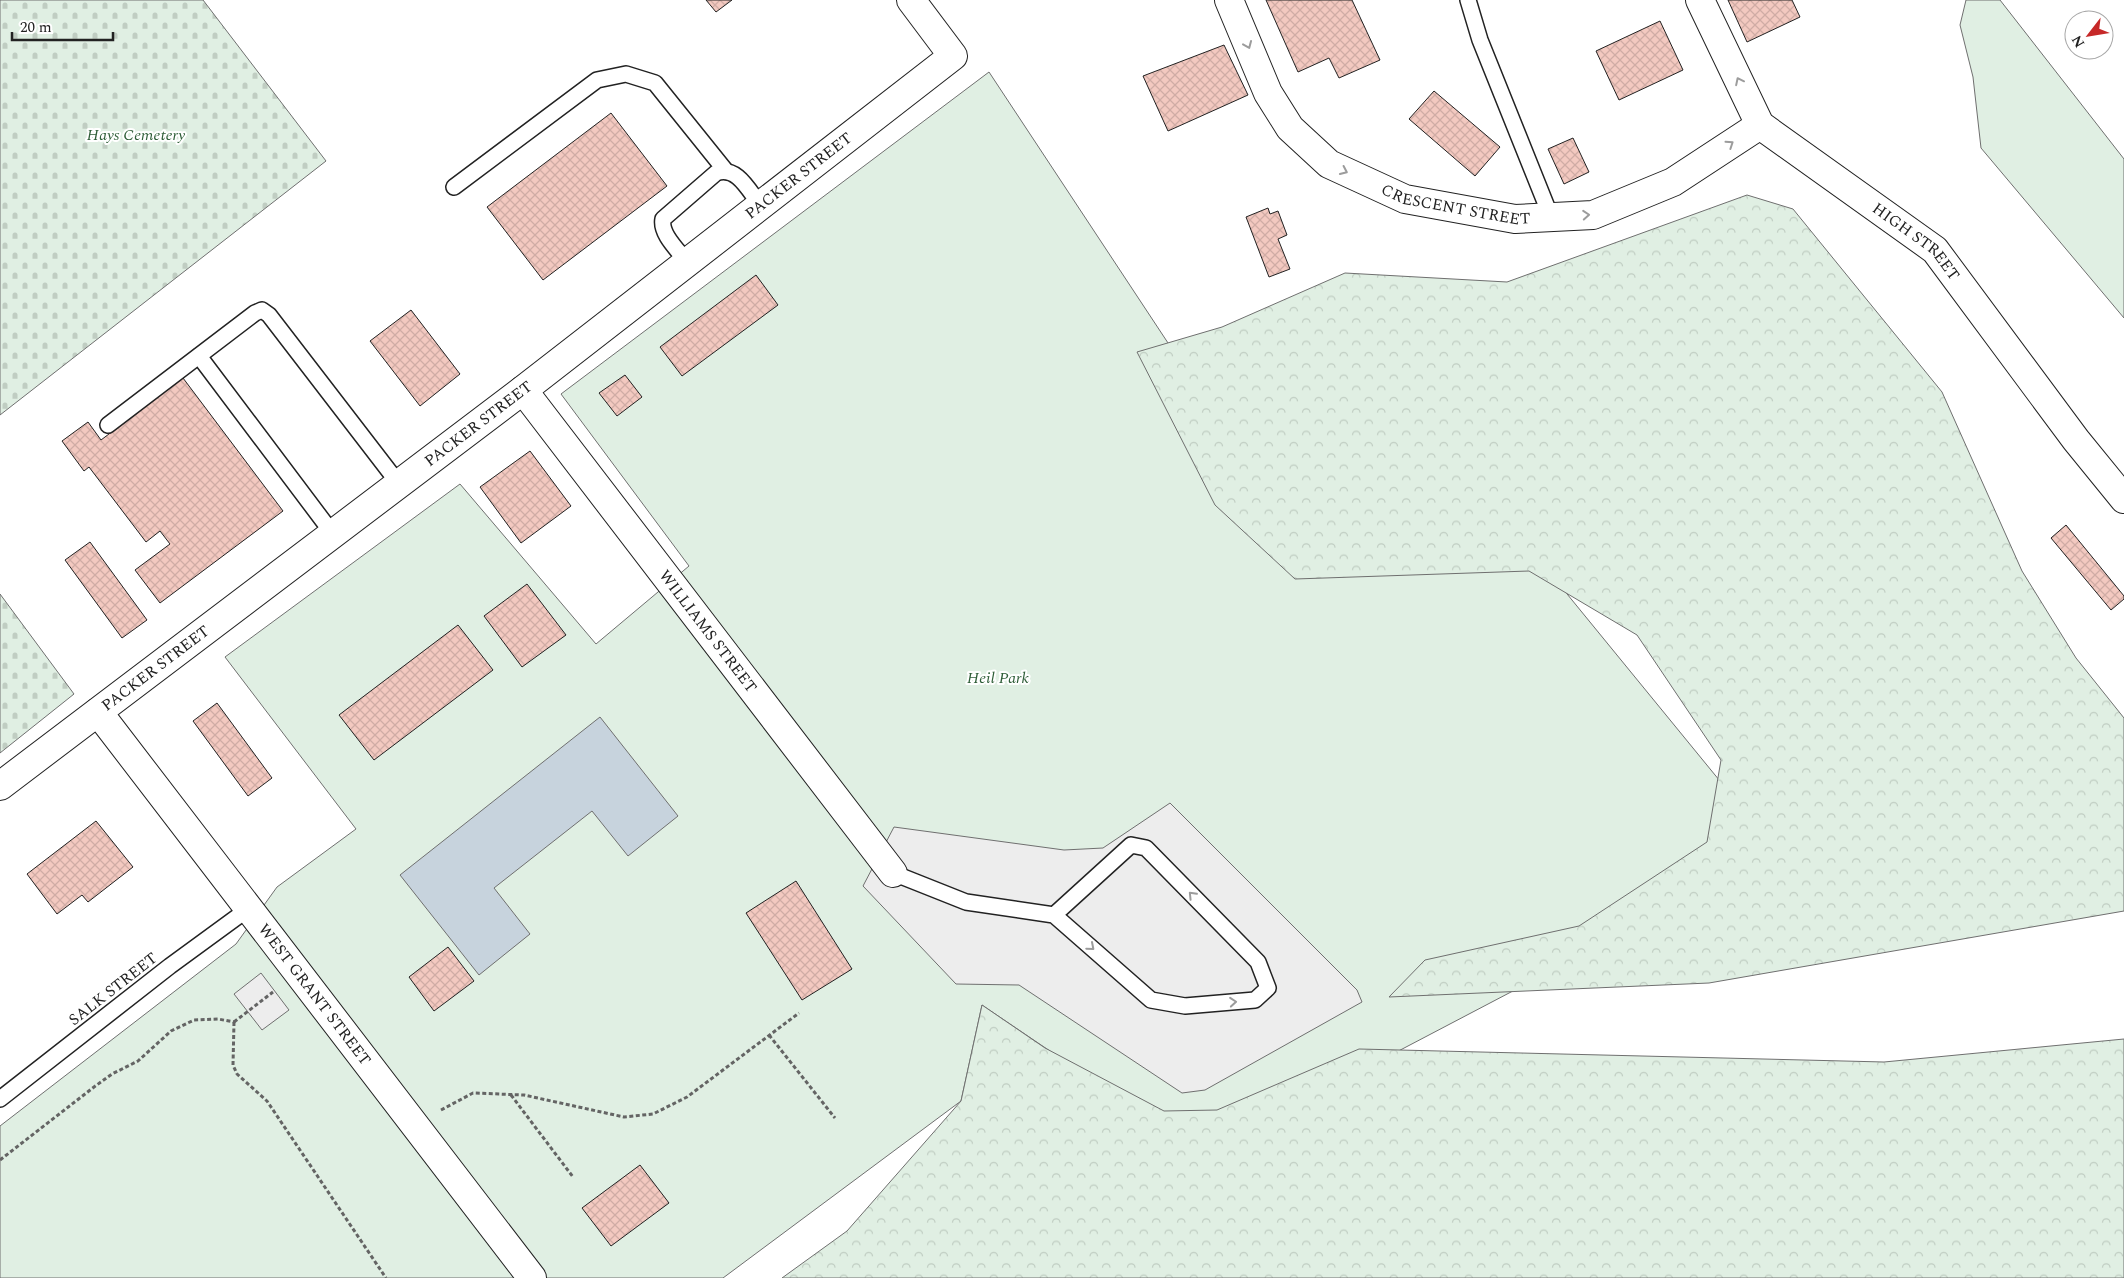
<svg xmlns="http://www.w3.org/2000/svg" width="2124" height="1278" viewBox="0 0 2124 1278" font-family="Spectral,serif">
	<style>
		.green { fill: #e0efe3; stroke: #6f6f6f }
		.forest { fill: url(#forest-crowns); stroke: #6f6f6f }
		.cemetery { fill: url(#cemetery-stones); stroke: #6f6f6f }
		.parking { fill: #ededed; stroke: #6f6f6f }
		.water { fill: #c7d3dd; stroke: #6f6f6f }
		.building { fill: url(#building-cross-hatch); stroke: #222 }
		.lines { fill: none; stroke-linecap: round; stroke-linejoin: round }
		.lane-casing { stroke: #222; stroke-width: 18 }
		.street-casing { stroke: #222; stroke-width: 30 }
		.path { stroke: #646464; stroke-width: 3; stroke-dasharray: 4 2.5; stroke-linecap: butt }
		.lane { stroke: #fff; stroke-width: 15 }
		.street { stroke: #fff; stroke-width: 28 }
		.oneway { stroke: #9c9c9c }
		.labels { text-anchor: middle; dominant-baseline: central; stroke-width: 4; stroke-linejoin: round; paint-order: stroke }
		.park-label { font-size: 16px; font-style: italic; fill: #2f5e38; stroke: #fff }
		.street-label { font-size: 16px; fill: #222; stroke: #fff }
	</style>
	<defs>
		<pattern id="forest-crowns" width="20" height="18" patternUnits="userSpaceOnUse" patternTransform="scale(1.25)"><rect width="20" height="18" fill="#e0efe3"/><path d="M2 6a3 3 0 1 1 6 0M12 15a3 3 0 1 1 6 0" fill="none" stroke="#c0cdc2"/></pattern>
		<pattern id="cemetery-stones" width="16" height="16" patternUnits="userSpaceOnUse" patternTransform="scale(1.25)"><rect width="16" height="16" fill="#e0efe3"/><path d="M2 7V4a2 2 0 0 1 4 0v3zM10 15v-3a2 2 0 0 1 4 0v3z" fill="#c0cdc2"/></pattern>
		<pattern id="building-cross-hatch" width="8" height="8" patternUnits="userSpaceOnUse" patternTransform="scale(1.25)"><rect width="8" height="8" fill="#f3c9c0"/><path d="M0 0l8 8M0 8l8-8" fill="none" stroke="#d0aca5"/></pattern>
	</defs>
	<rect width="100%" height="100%" fill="#fff"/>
	<!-- green -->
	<g class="green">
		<polygon points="1966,0 2000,0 2124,159 2124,318 1981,148 1973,77 1960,25"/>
		<polygon points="989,72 1320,573 1536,556 1778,852 1202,1154 982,1005 961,1101 723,1278 0,1278 0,1126 236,944 277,887 356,829 225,657 460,484 596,644 689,566 561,394"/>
	</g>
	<!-- forest -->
	<g class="forest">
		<polygon points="1747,195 1793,209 1942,392 2022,571 2076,658 2124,718 2124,911 1709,983 1389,997 1425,960 1579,926 1707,842 1721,760 1637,635 1529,571 1295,579 1215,505 1137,352 1222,327 1345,273 1507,282"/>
		<polygon points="982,1005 1045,1048 1164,1111 1217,1110 1359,1049 1884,1062 2124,1039 2124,1278 782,1278 847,1231 961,1101"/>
	</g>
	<!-- cemetery -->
	<g class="cemetery">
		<polygon points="0,0 203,0 326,161 0,415"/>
		<polygon points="0,594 74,694 0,753"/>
	</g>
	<!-- parking -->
	<g class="parking">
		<polygon points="1170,803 1357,990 1362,1002 1205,1090 1182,1093 1019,985 956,984 863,886 894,827 1064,850 1103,848"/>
		<polygon points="261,973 289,1010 262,1030 234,994"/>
	</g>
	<!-- water -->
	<polygon class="water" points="600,717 678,816 628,856 592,811 494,888 530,934 479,975 400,875"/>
	<!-- building -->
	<g class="building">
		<polygon points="706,0 732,0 716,12"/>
		<polygon points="1266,0 1352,0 1380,60 1339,78 1329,58 1298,72"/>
		<polygon points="1728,0 1792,0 1800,17 1747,42"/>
		<polygon points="1660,21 1683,70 1619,100 1596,51"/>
		<polygon points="1224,45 1248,95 1168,131 1143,76"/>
		<polygon points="1434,91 1500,147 1475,176 1409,119"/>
		<polygon points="611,113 667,186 543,280 487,207"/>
		<polygon points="1573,138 1589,172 1564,184 1548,149"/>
		<polygon points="1268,208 1270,214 1278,211 1287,235 1278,239 1290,269 1269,277 1246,217"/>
		<polygon points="756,275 778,305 682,376 660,347"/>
		<polygon points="411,310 460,374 420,406 370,341"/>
		<polygon points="625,375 642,397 617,416 599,393"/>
		<polygon points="183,378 283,511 160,603 135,570 170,544 160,531 146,542 89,467 84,471 62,441 88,422 101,440"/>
		<polygon points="530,451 571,506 521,543 480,487"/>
		<polygon points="2066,525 2124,596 2124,599 2111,610 2051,538"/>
		<polygon points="90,542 147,620 122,638 65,560"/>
		<polygon points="527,584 566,635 522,667 484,616"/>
		<polygon points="458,625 493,670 374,760 339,715"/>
		<polygon points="217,703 272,778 248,796 193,721"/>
		<polygon points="96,821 133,867 88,902 82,895 57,914 27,874"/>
		<polygon points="796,881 852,969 802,1000 746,913"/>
		<polygon points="448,947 474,981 434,1011 409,977"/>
		<polygon points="640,1165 669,1203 611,1246 582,1208"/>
	</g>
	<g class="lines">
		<!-- lane casing -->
		<g class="lane-casing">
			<g id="lane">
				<polyline points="1468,0 1480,40 1551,217"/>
				<polyline points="454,187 597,80 626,74 655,83 725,170"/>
				<path d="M687,262C678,250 660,234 663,219L716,173C737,165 749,191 761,206"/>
				<polyline points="199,356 333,534"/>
				<polyline points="108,425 255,313 262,310 269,315 399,484"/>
				<polyline points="893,873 966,902 1054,915 1151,1000 1185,1006 1255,1000 1268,988 1258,962 1146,848 1131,845 1054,915"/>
				<polyline points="0,1099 170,966 248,909"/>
			</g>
		</g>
		<!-- street casing -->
		<g class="street-casing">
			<g id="street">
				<path id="s1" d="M1229,0L1268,93L1290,128L1329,164L1405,199L1515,219L1593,215L1673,182L1760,125"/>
				<path id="s2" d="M1700,0L1760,125L1935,250L2076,440L2124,499"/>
				<path id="s3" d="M523,390L893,873"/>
				<path id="s4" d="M98,712L532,1278"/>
				<path id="s5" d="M0,786L523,390L953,56L911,0"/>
			</g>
		</g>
		<!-- path -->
		<g class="path">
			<polyline points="234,1022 233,1065 237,1074 267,1101 386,1278"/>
			<polyline points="234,1022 273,992"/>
			<polyline points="769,1035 835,1118"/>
			<polyline points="511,1095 573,1177"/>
			<polyline points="441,1110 473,1093 524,1095 624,1117 653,1114 687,1097 799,1013"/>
			<polyline points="0,1160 94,1087 112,1074 138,1061 171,1031 194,1020 218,1019 234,1022"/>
		</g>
		<!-- lane -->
		<use href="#lane" class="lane"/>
		<!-- street -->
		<use href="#street" class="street"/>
	</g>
	<!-- one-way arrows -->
	<defs><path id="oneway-chevron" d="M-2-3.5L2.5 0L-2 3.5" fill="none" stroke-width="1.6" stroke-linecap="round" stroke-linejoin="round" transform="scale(1.25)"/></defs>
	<g class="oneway">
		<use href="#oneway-chevron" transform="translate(1248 45) rotate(67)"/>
		<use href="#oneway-chevron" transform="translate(1739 81) rotate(-116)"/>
		<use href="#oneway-chevron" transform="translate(1730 144) rotate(-34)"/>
		<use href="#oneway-chevron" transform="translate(1344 171) rotate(25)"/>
		<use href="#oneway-chevron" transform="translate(1586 215) rotate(-4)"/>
		<use href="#oneway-chevron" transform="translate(1192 895) rotate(-134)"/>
		<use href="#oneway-chevron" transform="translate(1091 947) rotate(41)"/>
		<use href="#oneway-chevron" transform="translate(1233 1002) rotate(-5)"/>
	</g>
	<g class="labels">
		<!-- park labels -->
		<g class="park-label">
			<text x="136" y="135">Hays Cemetery</text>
			<text x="998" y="678">Heil Park</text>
		</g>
		<!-- street labels -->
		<g class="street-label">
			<text stroke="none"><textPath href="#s5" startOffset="1005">PACKER STREET</textPath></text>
			<text stroke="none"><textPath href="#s1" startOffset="330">CRESCENT STREET</textPath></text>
			<text stroke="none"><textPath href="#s2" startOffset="334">HIGH STREET</textPath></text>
			<text stroke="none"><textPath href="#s5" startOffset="600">PACKER STREET</textPath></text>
			<text stroke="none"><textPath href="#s3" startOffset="304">WILLIAMS STREET</textPath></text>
			<text stroke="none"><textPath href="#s5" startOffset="195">PACKER STREET</textPath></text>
			<text transform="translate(113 989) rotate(-38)">SALK STREET</text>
			<text stroke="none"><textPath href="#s4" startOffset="356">WEST GRANT STREET</textPath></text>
		</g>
	</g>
	<!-- north arrow -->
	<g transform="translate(2089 35) rotate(239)"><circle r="24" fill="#ffffff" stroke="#a7a7a7"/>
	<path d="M0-4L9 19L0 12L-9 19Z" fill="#c62828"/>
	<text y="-8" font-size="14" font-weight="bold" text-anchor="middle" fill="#222222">N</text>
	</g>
	<!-- scale -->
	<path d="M12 32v8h101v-8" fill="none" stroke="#222222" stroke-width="2.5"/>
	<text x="20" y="32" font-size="15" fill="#222222" stroke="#ffffff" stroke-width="4" paint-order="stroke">20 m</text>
</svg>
